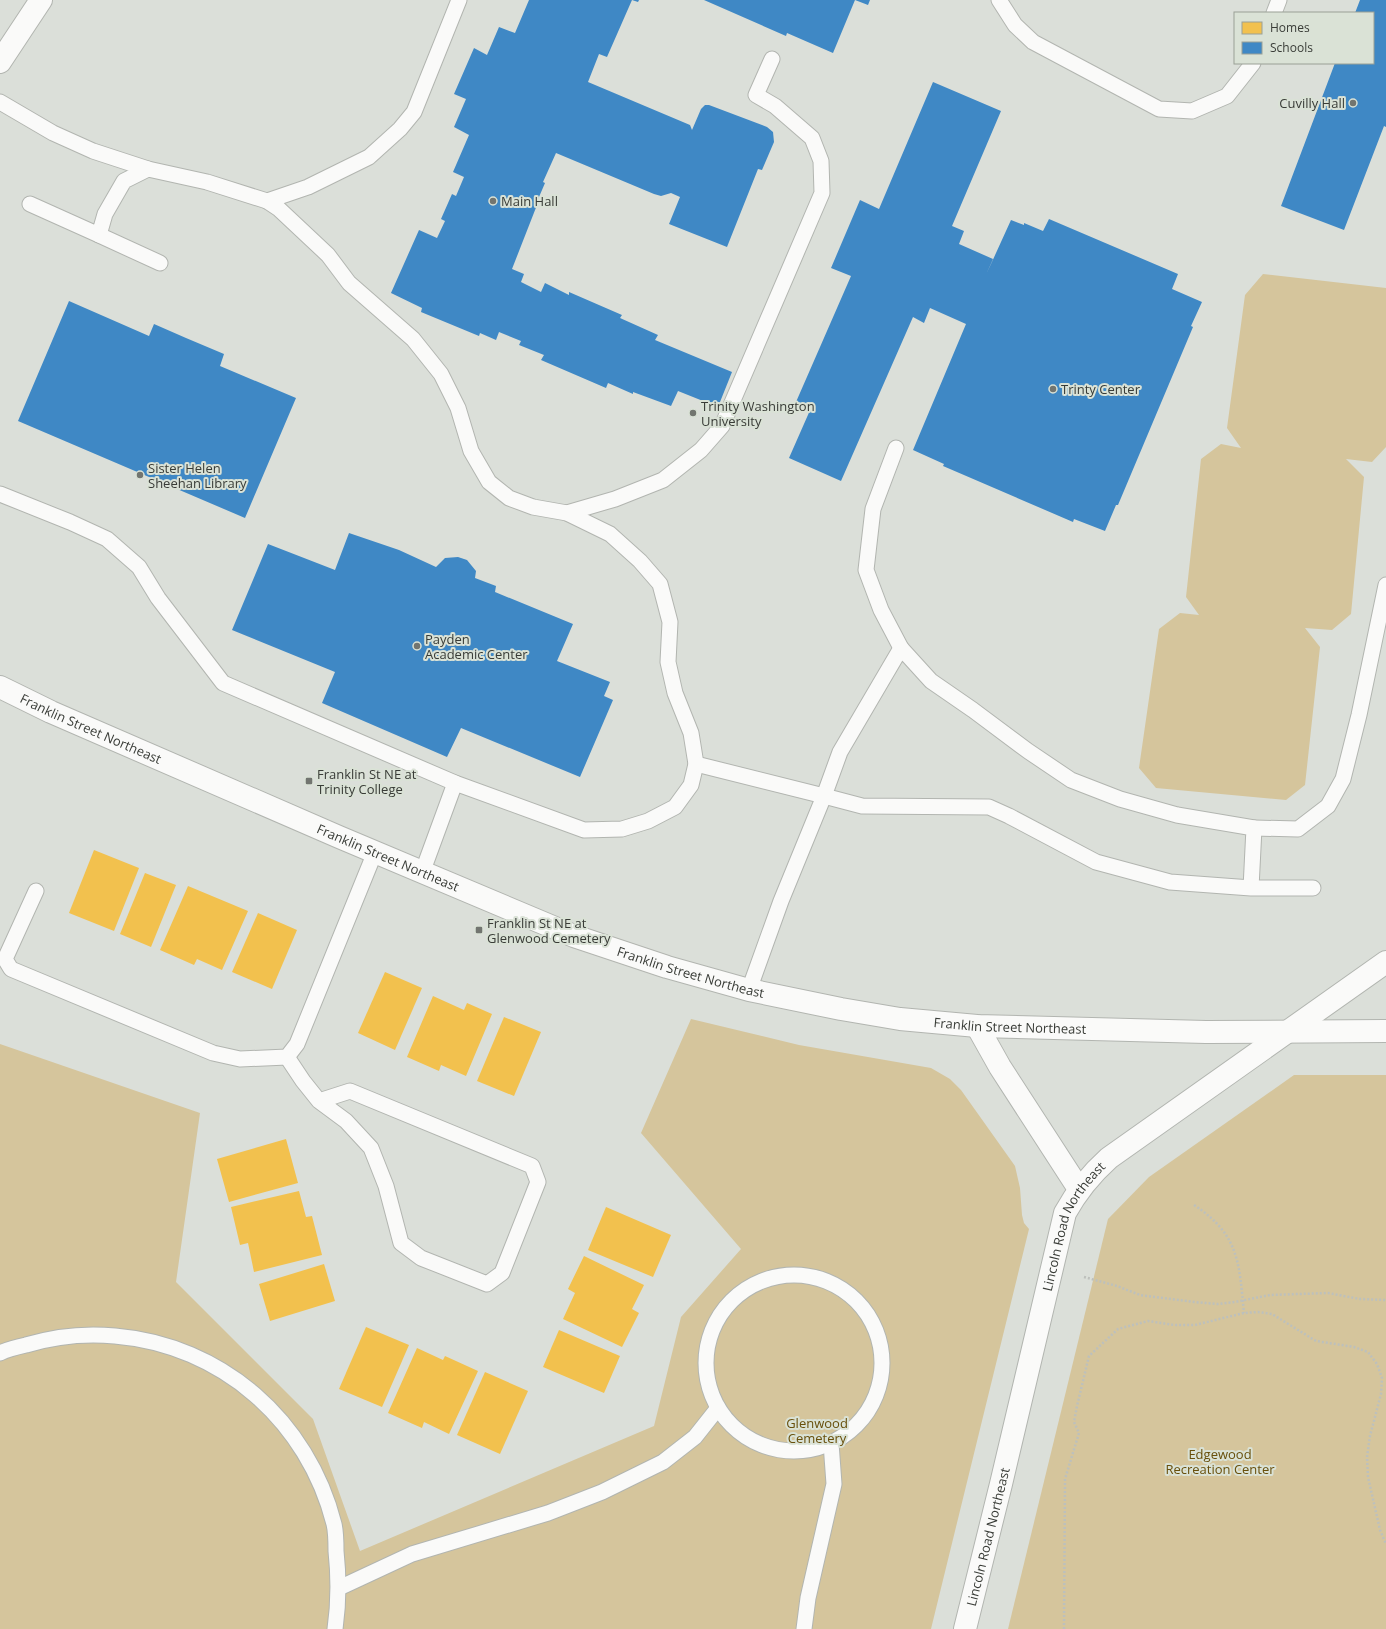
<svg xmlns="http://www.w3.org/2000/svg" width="1386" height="1629" viewBox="0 0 1386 1629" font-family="'Open Sans',sans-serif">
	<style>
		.green { fill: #d5c59c }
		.homes { fill: #f2c14e }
		.schools { fill: #3f88c5 }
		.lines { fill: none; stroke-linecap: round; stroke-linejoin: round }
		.service-casing { stroke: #b2b5b0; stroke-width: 17 }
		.tertiary-casing { stroke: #b2b5b0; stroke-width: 24 }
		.secondary-casing { stroke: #b2b5b0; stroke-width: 24 }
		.path { stroke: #bdc0bc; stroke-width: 2.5; stroke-dasharray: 2 2; stroke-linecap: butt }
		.service { stroke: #fafaf9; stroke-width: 15 }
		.tertiary { stroke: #fafaf9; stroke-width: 22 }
		.secondary { stroke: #fafaf9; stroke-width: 22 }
		.poi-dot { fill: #727570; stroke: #dae2d6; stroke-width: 1.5 }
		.labels { text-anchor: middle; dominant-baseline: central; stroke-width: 4; stroke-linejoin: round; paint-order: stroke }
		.poi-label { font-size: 13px; fill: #393c37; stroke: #dae2d6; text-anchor: start }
		.street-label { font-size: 13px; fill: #393c37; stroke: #dae2d6 }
		.park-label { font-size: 13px; fill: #684f0b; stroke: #dae2d6 }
	</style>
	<rect width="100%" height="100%" fill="#dbdfd9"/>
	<!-- green -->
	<g class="green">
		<polygon points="1263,274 1386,288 1386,447 1372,462 1346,459 1364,477 1351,614 1332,630 1305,628 1320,647 1305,785 1286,800 1156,788 1139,768 1159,629 1180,613 1199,615 1186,597 1201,459 1221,444 1241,448 1227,428 1245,295"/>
		<polygon points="691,1019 799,1045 931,1068 950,1079 961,1090 1015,1166 1020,1188 1022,1215 1024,1223 1029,1229 931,1629 0,1629 0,1044 200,1113 176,1282 313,1419 360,1551 654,1426 681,1317 741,1249 641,1133"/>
		<polygon points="1294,1075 1386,1075 1386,1629 1008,1629 1108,1219 1149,1177"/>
	</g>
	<!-- homes -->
	<g class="homes">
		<polygon points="94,850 139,868 114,931 69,913"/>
		<polygon points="145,873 176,885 151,947 120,934"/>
		<polygon points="188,886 248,911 222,970 197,959 194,965 160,950"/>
		<polygon points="258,913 297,930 272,989 232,972"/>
		<polygon points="385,972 422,988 395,1050 358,1033"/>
		<polygon points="433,996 464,1010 467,1003 492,1014 466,1076 441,1065 439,1071 407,1057"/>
		<polygon points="504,1017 541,1032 514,1096 477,1081"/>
		<polygon points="286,1139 298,1183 229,1202 217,1159"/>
		<polygon points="299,1191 306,1217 312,1216 322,1255 254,1272 248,1243 240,1245 231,1207"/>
		<polygon points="606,1207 671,1235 653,1277 588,1250"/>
		<polygon points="584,1256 644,1285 632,1309 639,1313 622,1347 563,1319 575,1293 568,1289"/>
		<polygon points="324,1264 335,1301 270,1321 259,1284"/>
		<polygon points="366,1327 409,1345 382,1407 339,1389"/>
		<polygon points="559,1330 620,1356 604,1393 543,1367"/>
		<polygon points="417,1348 443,1360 445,1356 478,1371 449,1434 424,1422 422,1428 388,1413"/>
		<polygon points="485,1372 528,1391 500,1454 457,1435"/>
	</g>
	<!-- schools -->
	<g class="schools">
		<polygon points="529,0 639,0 638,2 632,0 607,57 599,54 588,82 690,125 692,130 701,109 705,105 709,105 767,127 773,132 774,142 762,170 758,169 727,247 669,224 680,197 671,193 661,196 654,194 556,153 543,182 545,183 536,204 537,205 512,269 524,274 521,282 541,292 545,283 569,295 569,292 622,315 620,318 658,335 655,340 732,372 718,407 678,391 671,406 633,392 633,394 608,383 606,388 541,360 544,355 519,345 521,341 499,332 496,340 480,333 479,336 421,312 422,308 391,293 419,230 437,238 445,221 441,219 452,194 456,196 464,177 453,172 469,135 454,127 466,99 454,94 474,48 487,55 499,27 515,33"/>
		<polygon points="704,0 870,0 868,5 855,0 833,53 787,33 786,36"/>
		<polygon points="1360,0 1386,0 1386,127 1384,126 1344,230 1281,206 1335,63 1373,63 1373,13 1355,13"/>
		<polygon points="933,82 1001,111 952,226 964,231 959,244 993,259 986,275 1011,220 1024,225 1024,223 1043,231 1049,219 1178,274 1172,289 1202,302 1191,326 1193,327 1118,505 1116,505 1105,531 1074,519 1073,522 943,466 944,464 913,450 966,324 930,308 924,323 913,317 841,481 789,458 811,408 796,402 851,276 831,268 860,200 879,209"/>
		<polygon points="69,301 149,336 154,324 186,338 224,354 220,366 296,398 245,518 18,421"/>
		<polygon points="349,533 399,550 436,567 445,558 458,557 467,560 476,571 475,578 496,586 495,592 573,624 557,661 610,682 604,696 613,700 580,777 461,728 447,757 322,703 335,672 232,630 268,544 335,570"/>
	</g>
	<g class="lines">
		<!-- service casing -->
		<g class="service-casing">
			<g id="service">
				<polyline points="999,0 1015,25 1033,42 1159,109 1192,111 1227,96 1253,63"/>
				<polyline points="1274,13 1279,0"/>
				<polyline points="0,102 53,133 93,151 148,169"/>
				<polyline points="267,201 308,187 369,157 400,129 414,112 459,0"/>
				<polyline points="30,204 99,235 105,214 124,181 148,169 207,182 267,201 279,209 328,255 349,283 413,339 441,374 458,408 471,451 489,482 509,498 533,507 567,513 610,534 640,561 660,584 670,622 668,662 675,693 691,733 696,764 691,785 675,807 648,821 622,829 584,830 455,783 422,873"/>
				<polyline points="99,235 160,263"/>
				<polyline points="896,448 873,509 866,570 881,610 901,648"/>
				<polyline points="0,494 70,522 107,539 139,567 158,598 223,683 455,783"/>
				<polyline points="567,513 615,499 663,480 701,450 722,426 822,193 821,161 812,138 775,106 756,95 772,59"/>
				<polyline points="696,764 824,796 781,901 749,990"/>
				<polyline points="1254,828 1298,829 1328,806 1343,779 1359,715 1386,585"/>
				<polyline points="1251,888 1254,828 1177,815 1120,799 1071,780 1028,751 973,710 931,681 901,648 840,752 824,796 862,806 989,807 1009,816 1096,862 1170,882 1251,888 1313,888"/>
				<polyline points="36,891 5,959 11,969 213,1053 240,1059 287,1057 297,1044 375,852"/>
				<polyline points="287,1057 303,1081 319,1101 346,1121 371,1148 386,1186 401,1243 421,1258 487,1284 502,1273 538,1182 532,1166 350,1091 319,1101"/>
				<circle cx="794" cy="1363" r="88"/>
				<path d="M0,1353C8,1349 17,1347 26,1345C56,1336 84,1333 115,1336C222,1345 308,1421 334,1524C336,1532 336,1542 336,1551C339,1579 339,1601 335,1629"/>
				<polyline points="339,1588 412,1554 548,1513 602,1492 663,1462 695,1437 718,1408"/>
				<polyline points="804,1629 808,1598 834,1484 831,1443"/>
			</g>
		</g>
		<!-- tertiary casing -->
		<g class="tertiary-casing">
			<g id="tertiary">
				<path id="s1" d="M0,687L51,712L339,837L574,936L667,967L749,990L841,1009L900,1019L977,1026L1206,1032L1386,1031"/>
				<polyline points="977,1026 1000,1067 1079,1189"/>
				<path id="s2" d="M965,1629L1001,1484L1065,1213C1077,1191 1090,1175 1109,1158L1386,962"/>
			</g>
		</g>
		<!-- secondary casing -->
		<g class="secondary-casing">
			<polyline id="secondary" points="0,62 41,0"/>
		</g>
		<!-- path -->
		<g class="path">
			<path d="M1194,1205C1240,1235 1239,1264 1244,1313"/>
			<polyline points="1084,1277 1117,1286 1140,1295 1194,1302 1218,1304 1235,1302 1270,1295 1328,1293 1360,1299 1386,1300"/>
			<polyline points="1064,1629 1065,1479 1079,1433 1074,1422 1077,1406 1089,1356 1118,1329 1148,1321 1174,1325 1195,1325 1244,1313 1258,1312 1272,1314 1316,1341 1354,1347 1368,1352 1377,1364 1382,1378 1381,1394 1370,1436 1367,1457 1368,1477 1380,1530 1386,1544"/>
		</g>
		<!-- service -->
		<use href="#service" class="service"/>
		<!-- tertiary -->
		<use href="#tertiary" class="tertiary"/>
		<!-- secondary -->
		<use href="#secondary" class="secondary"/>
	</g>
	<!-- markers -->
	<g class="poi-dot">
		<circle cx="1353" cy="103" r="4"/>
		<circle cx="493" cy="201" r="4"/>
		<circle cx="1053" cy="389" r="4"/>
		<circle cx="693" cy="413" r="4"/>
		<circle cx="140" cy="475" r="4"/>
		<circle cx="417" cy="646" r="4"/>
		<rect x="305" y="777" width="8" height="8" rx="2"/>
		<rect x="475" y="926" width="8" height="8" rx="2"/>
	</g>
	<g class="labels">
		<!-- poi labels -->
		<g class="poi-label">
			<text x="1345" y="103" text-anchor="end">Cuvilly Hall</text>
			<text x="501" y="201">Main Hall</text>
			<text x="1061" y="389">Trinty Center</text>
			<text x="701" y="406">Trinity Washington<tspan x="701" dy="15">University</tspan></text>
			<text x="148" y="468">Sister Helen<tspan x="148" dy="15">Sheehan Library</tspan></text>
			<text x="425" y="639">Payden<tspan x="425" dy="15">Academic Center</tspan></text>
			<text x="317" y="774">Franklin St NE at<tspan x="317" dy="15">Trinity College</tspan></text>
			<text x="487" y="923">Franklin St NE at<tspan x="487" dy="15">Glenwood Cemetery</tspan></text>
		</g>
		<!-- street labels -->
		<g class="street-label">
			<text stroke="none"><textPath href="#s1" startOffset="100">Franklin Street Northeast</textPath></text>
			<text stroke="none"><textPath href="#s1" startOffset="424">Franklin Street Northeast</textPath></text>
			<text stroke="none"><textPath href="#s1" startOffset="748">Franklin Street Northeast</textPath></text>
			<text stroke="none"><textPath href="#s1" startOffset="1073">Franklin Street Northeast</textPath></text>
			<text stroke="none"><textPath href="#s2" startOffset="419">Lincoln Road Northeast</textPath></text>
			<text stroke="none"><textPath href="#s2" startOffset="95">Lincoln Road Northeast</textPath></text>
		</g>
		<!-- park labels -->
		<g class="park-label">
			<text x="817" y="1423">Glenwood<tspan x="817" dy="15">Cemetery</tspan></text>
			<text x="1220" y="1454">Edgewood<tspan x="1220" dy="15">Recreation Center</tspan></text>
		</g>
	</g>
	<!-- legend -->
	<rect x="1234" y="12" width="140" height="52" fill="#dae2d6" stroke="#9aa096"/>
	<rect x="1242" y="22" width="20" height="12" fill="#f2c14e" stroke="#9aa096"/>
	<text x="1270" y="32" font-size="12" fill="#393c37">Homes</text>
	<rect x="1242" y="42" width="20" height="12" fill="#3f88c5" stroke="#9aa096"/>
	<text x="1270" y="52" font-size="12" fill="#393c37">Schools</text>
</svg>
